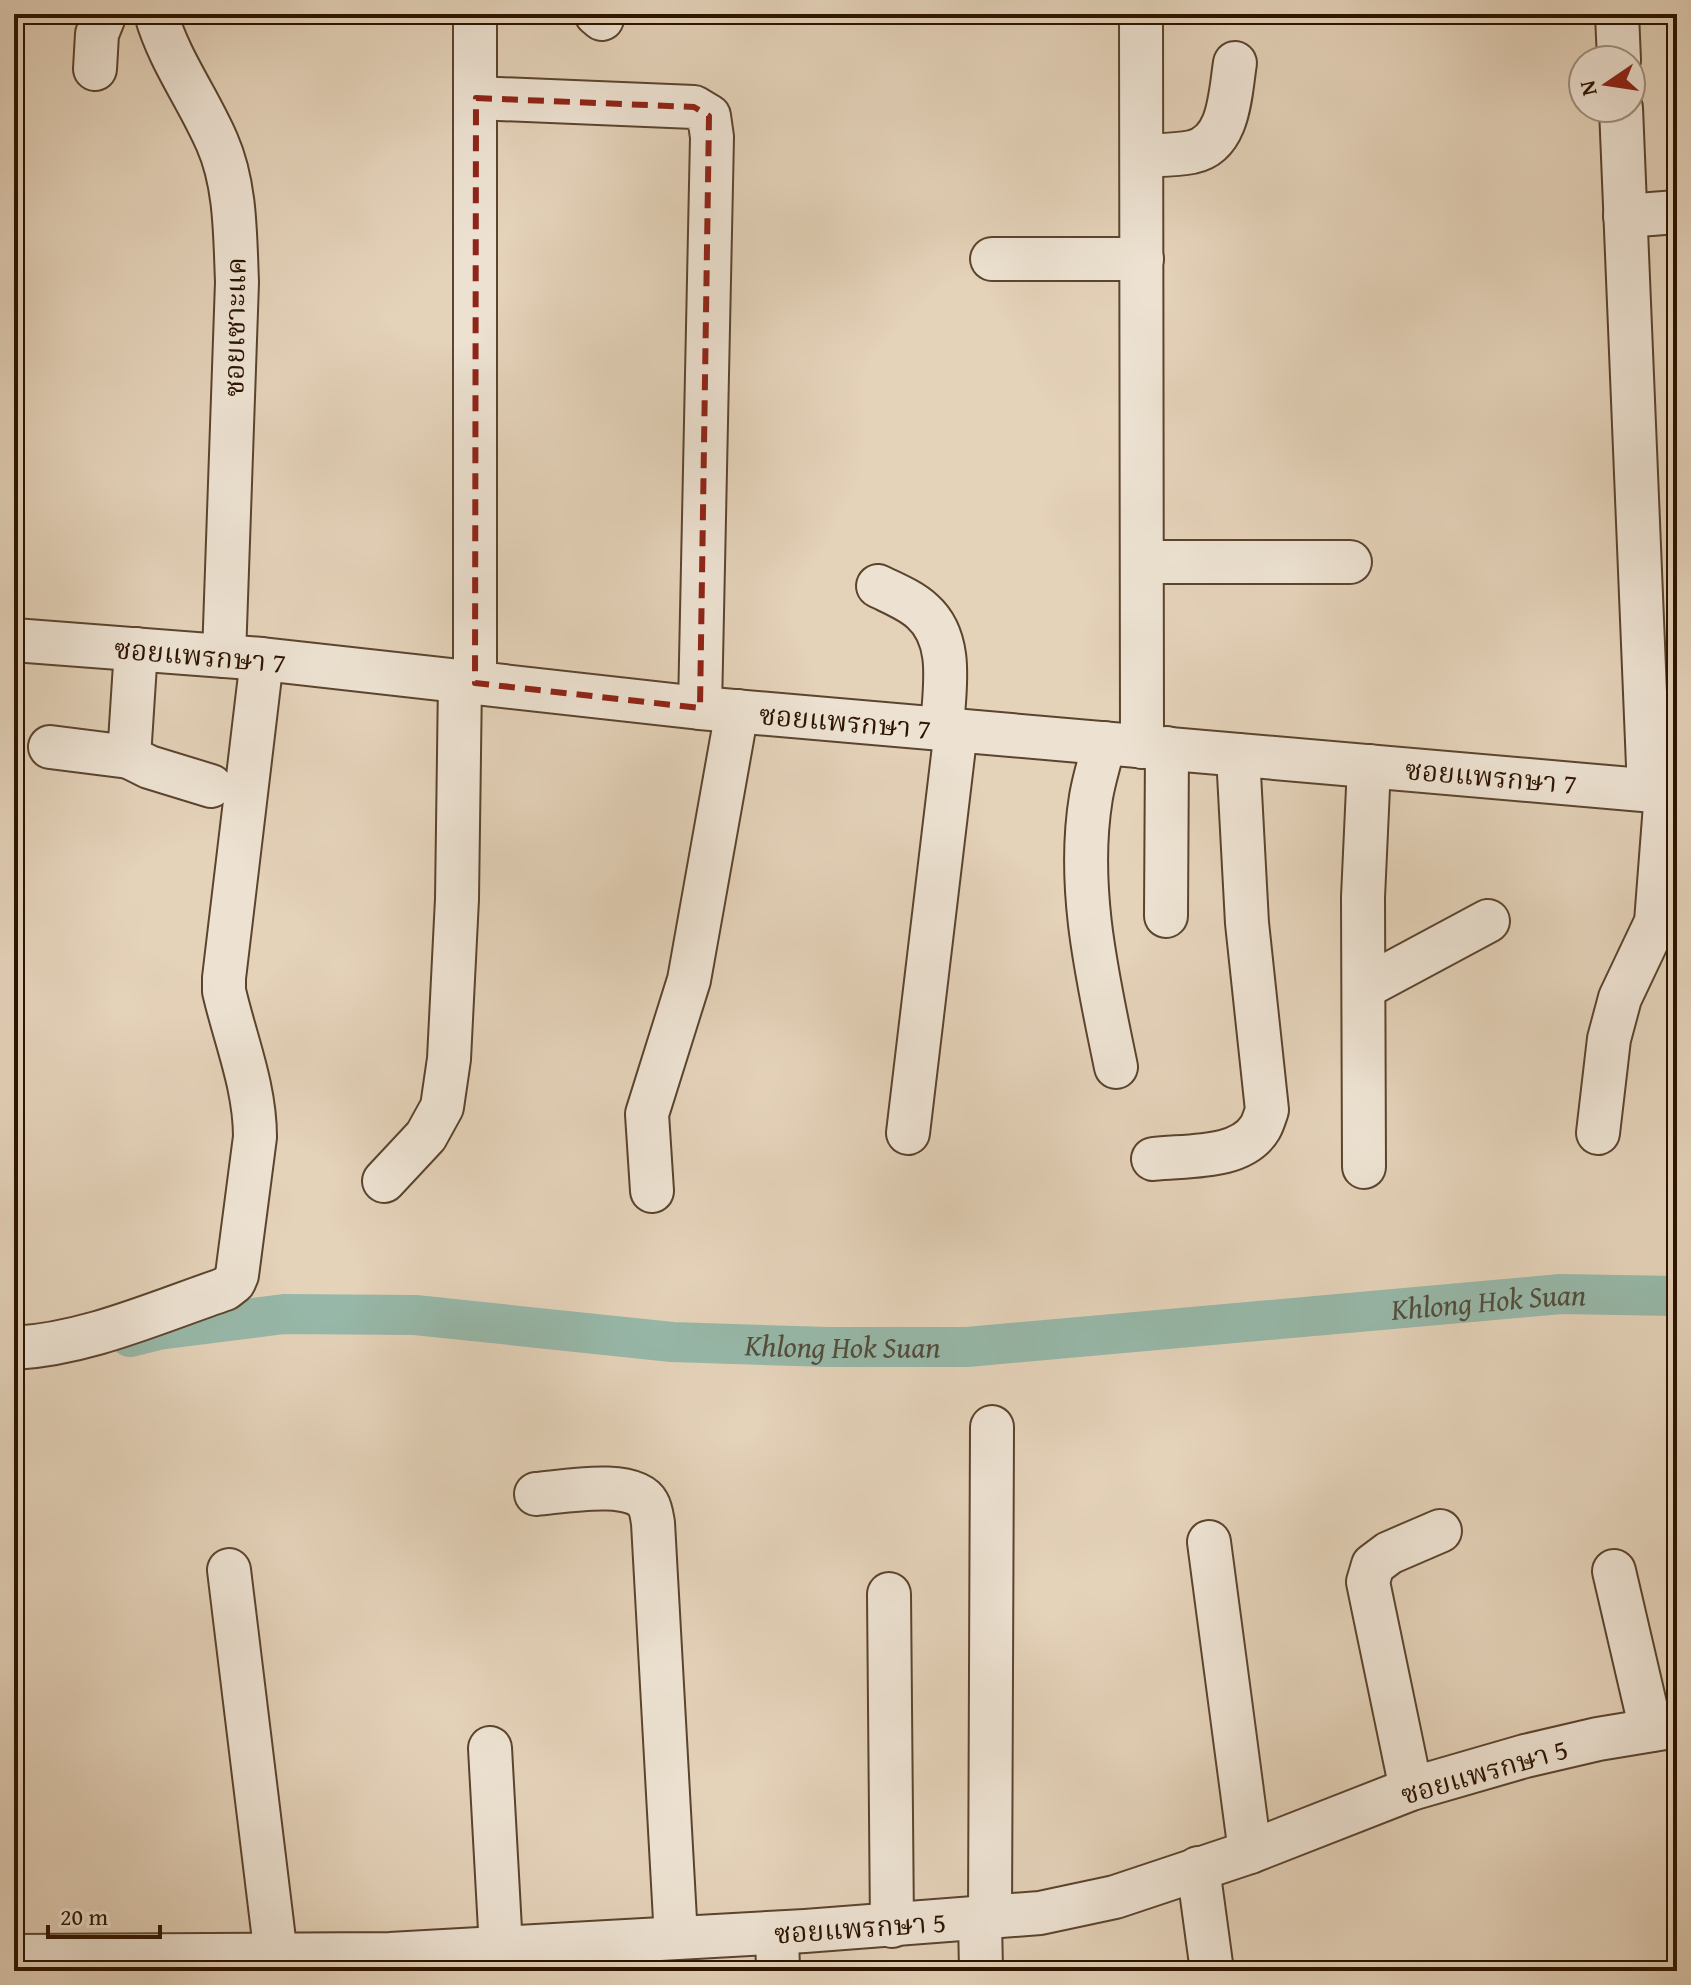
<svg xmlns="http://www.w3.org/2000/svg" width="1691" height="1985" viewBox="0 0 1691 1985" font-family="'Gentium Book Plus','Noto Serif Thai',serif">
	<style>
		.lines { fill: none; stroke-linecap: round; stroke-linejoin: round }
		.canal { stroke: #97b8a9; stroke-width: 40 }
		.minor-casing { stroke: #5b442e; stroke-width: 46 }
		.minor { stroke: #ede2d2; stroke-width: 42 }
		.marked { fill: none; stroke: #8f2418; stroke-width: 6; stroke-dasharray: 16 10; stroke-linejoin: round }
		.labels { text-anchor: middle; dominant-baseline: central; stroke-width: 7; stroke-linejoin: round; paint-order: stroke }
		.street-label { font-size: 28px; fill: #2d1400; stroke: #ede2d2 }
		.water-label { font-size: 30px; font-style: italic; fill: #524d3b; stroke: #ede2d2 }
	</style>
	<rect width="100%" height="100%" fill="#e4d2b9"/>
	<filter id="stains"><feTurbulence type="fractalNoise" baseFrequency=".0025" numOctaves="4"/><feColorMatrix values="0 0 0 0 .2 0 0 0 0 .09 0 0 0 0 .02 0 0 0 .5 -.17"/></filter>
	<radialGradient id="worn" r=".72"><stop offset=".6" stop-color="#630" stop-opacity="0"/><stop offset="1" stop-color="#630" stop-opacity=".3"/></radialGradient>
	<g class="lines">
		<!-- canal -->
		<path class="canal" id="s1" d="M130,1337L158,1330L284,1314L415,1315L672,1342L827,1347H967L1561,1294L1677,1296"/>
		<!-- minor casing -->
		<g class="minor-casing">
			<g id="minor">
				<path d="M156,14C169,60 198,98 217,142C236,185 235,235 237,282L224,656"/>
				<polyline points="475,14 475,683"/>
				<polyline points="596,14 602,19"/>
				<polyline points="1141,14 1142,747"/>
				<polyline points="1617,14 1619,60"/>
				<polyline points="95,69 97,34 105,14"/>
				<polyline points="476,98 694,107 709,116 712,137 700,708"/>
				<polyline points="1621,108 1649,790"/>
				<path d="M1142,156C1158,155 1176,155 1192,152C1230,144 1230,94 1235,63"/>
				<polyline points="1625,216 1677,212"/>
				<polyline points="992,259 1142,259"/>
				<polyline points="1143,562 1350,562"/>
				<path d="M878,586C892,593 910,600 922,611C955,640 944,690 942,729"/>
				<polyline points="14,640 262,659 700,708 1677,793"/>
				<polyline points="136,649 129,757 149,767 211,786"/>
				<path d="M1104,743C1100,761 1094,779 1091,797C1076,888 1098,979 1116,1067"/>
				<polyline points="50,747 129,757"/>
				<polyline points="1166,916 1167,748"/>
				<polyline points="1365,987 1488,921"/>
				<polyline points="908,1133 956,730"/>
				<polyline points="1598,1133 1609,1039 1620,998 1656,922 1666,792"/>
				<path d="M1153,1159C1186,1155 1241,1160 1260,1128C1263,1123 1265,1116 1267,1110L1247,923L1238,755"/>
				<polyline points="1364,1167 1363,897 1369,766"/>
				<polyline points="384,1181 426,1136 442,1107 449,1059 457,899 460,682"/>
				<polyline points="652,1191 647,1114 689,980 737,711"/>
				<path d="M14,1348C87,1344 157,1312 225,1289L234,1282L237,1275L255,1137C255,1086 235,1039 224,991V978L262,659"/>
				<path d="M536,1494C562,1492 634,1478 648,1504C651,1509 652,1517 653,1523L676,1938"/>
				<polyline points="1209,1542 1250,1852"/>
				<polyline points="229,1570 276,1956"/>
				<polyline points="1614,1571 1651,1730"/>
				<polyline points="889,1594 892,1926"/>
				<polyline points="490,1748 501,1948"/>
				<polyline points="1411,1789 1368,1582 1373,1565 1389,1553 1440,1531"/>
				<polyline points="1198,1868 1212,1971"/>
				<polyline points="990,1918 992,1427"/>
				<polyline points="980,1920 981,1971"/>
				<polyline points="777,1933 778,1971"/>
				<polyline points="14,1956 390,1954 805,1931 1040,1913 1115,1897 1250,1852 1411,1789 1525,1756 1598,1739 1677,1726"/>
			</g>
		</g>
		<!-- minor -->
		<use href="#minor" class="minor"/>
	</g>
	<!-- marked area -->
	<path class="marked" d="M476,98L694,107L709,116L700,708L475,683Z"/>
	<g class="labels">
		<!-- street labels -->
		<g class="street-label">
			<text transform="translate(234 327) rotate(-89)">ซอยเซาะแค</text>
			<text transform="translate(200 655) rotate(5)">ซอยแพรกษา 7</text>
			<text transform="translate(845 721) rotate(5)">ซอยแพรกษา 7</text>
			<text transform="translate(1491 776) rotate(5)">ซอยแพรกษา 7</text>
			<text transform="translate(1484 1771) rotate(-16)">ซอยแพรกษา 5</text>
			<text transform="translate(860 1927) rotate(-4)">ซอยแพรกษา 5</text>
		</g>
		<!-- water labels -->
		<g class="water-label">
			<text stroke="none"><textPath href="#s1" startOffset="1364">Khlong Hok Suan</textPath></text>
			<text stroke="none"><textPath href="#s1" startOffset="716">Khlong Hok Suan</textPath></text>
		</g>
	</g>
	<!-- margin -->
	<rect width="1691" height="1985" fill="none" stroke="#e4d2b9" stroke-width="48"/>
	<rect x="16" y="16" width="1659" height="1953" fill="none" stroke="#2d1400" stroke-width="4"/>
	<rect x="24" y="24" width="1643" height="1937" fill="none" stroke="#2d1400" stroke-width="2"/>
	<!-- north arrow -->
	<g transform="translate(1607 84) rotate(257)"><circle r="38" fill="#ede2d2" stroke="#a0907e" stroke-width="2"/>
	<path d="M0-6L14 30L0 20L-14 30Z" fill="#8f2418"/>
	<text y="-12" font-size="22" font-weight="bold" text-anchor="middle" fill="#2d1400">N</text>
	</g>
	<!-- scale -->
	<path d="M48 1925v12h112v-12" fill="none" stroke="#2d1400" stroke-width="4"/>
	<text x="60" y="1925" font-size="24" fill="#2d1400" stroke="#ede2d2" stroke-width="6" paint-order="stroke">20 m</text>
	<rect width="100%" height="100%" filter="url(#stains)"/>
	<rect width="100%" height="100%" fill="url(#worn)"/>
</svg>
